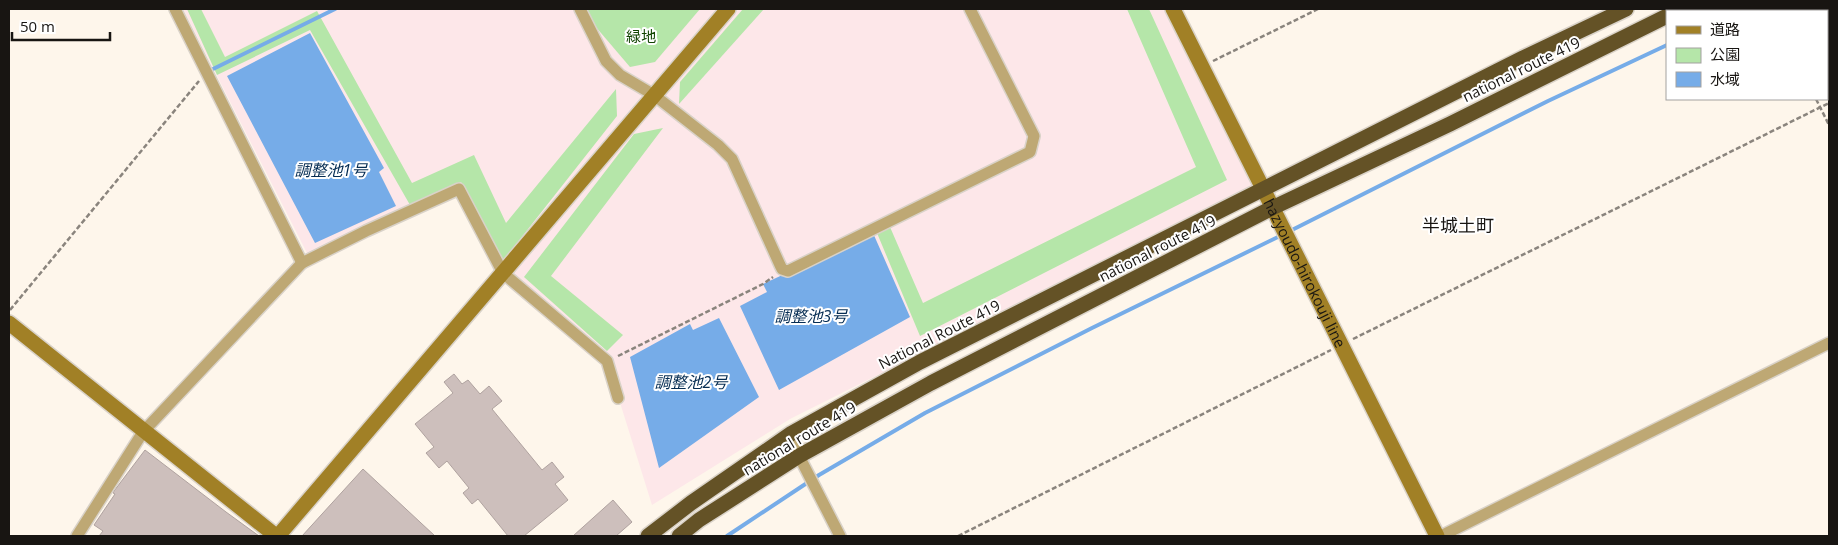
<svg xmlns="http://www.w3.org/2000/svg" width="1838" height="545" viewBox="0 0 1838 545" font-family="'Open Sans','Noto Sans JP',sans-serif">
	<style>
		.industrial { fill: #fde7e9 }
		.green { fill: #b5e6a9 }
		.water { fill: #76ace8 }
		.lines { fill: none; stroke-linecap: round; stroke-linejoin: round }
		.stream { stroke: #76ace8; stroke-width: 4 }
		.building { fill: #cdbfbc; stroke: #afa29f }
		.street-casing { stroke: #d9d2c8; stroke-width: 14 }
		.secondary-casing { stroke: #d9d2c8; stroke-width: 18 }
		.highway-casing { stroke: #d9d2c8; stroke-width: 18 }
		.path { stroke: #8a847d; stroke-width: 2.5; stroke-dasharray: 5 2.5; stroke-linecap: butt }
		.street { stroke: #bea874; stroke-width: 11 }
		.secondary { stroke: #a18026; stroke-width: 15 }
		.highway { stroke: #645226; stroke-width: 15 }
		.labels { text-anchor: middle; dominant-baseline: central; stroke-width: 4; stroke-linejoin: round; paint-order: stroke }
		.park-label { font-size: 15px; fill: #114300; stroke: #fff }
		.street-label { font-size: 15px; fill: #181512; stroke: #fff }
		.water-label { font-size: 16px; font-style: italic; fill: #052c52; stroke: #fff }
		.quarter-label { font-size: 18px; fill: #181512; stroke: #fff }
	</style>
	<rect width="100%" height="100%" fill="#fef6eb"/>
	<!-- industrial -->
	<polygon class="industrial" points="183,9 1166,9 1254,186 790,419 652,505 607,361 503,273 459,190 309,257"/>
	<!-- green -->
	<g class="green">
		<polygon points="187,9 201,9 225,57 317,11 412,183 474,155 506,223 616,89 617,116 502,262 461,182 410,205 310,30 217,75"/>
		<polygon points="587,9 700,9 655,62 630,67 595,26"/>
		<polygon points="743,9 764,9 679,104 680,82"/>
		<polygon points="1127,9 1149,9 1227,180 920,336 877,233 890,227 923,303 1196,167"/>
		<polygon points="663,128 551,276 623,335 607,351 524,277 634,134"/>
	</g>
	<!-- water -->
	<g class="water">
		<polygon points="310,33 384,168 379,172 396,206 315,243 227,76"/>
		<polygon points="873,233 910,317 779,390 740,306 767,292 763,284"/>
		<polygon points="719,318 759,397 659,468 630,357 690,324 693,330"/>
	</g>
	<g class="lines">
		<!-- stream -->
		<g class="stream">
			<polyline points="1734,11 1739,9"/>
			<polyline points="209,71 335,9"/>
			<polyline points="1288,232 1548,101 1667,45"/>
			<polyline points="727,536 819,475 925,413 1092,328 1282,235"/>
		</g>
	</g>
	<!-- building -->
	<g class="building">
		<polygon points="454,374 462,384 468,380 480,394 489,386 502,401 492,409 542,470 552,462 564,477 555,484 568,500 524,536 508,536 478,499 472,504 463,493 469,488 447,461 439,468 426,453 434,447 415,424 453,393 444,382"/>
		<polygon points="145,450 226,512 259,536 99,536 103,531 94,525 115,494 113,493 114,491"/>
		<polygon points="363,469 435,536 302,536"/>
		<polygon points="613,500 632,522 616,536 573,536"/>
	</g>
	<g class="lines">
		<!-- street casing -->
		<g class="street-casing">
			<g id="street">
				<polyline points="175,9 302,263 366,231 459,189 503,273 607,361 618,398"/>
				<polyline points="580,9 606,61 620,75 654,95 718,145 732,159 780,265 782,269 788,271 1030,152 1034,136 970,9"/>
				<polyline points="792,433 799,456 840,536"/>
				<polyline points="77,536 143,432 302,263"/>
				<polyline points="1441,536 1829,343"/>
			</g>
		</g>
		<!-- secondary casing -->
		<g class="secondary-casing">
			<g id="secondary">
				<path id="s1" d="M1173,9L1437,536"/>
				<polyline points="9,323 276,536"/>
				<polyline points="278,536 728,9"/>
			</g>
		</g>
		<!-- highway casing -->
		<g class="highway-casing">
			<g id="highway">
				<polyline points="1677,11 1682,9"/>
				<polyline points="648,536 691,503 792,433 920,362 1523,58 1626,9"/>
				<polyline points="679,536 699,520 799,456 931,383 1272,208 1450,124 1667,16"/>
			</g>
		</g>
		<!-- path -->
		<g class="path">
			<polyline points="1772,9 1773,11"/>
			<polyline points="1705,11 1710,9"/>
			<polyline points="1213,61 1318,9"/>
			<polyline points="1816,99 1829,125"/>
			<polyline points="10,310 199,81"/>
			<polyline points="1353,339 1829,103"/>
			<polyline points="618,356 763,284 773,277"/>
			<polyline points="958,536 1331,350"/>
		</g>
		<!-- street -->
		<use href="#street" class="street"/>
		<!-- secondary -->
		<use href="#secondary" class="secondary"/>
		<!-- highway -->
		<use href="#highway" class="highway"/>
	</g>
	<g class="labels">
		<!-- park labels -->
		<g class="park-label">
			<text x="641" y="36">緑地</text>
		</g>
		<!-- street labels -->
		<g class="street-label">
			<text transform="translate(1521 69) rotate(-26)">national route 419</text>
			<text transform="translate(1157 248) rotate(-27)">national route 419</text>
			<text stroke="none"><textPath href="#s1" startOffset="295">hazyoudo-hirokouji line</textPath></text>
			<text transform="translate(939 334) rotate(-27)">National Route 419</text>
			<text transform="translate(799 438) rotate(-31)">national route 419</text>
		</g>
		<!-- water labels -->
		<g class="water-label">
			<text x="331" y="170">調整池1号</text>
			<text x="811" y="316">調整池3号</text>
			<text x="691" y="382">調整池2号</text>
		</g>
		<!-- quarter labels -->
		<g class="quarter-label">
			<text x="1458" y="225">半城土町</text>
		</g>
	</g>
	<!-- border -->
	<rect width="1838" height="545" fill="none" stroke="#181512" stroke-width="20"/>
	<!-- legend -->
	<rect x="1666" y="10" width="162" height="90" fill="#ffffff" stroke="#a3a1a0"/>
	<rect x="1676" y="26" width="25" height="8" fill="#a18026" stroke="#a3a1a0"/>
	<text x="1710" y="35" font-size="15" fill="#181512">道路</text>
	<rect x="1676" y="48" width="25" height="15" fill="#b5e6a9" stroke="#a3a1a0"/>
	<text x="1710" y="60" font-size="15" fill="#181512">公園</text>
	<rect x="1676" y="72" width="25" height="15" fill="#76ace8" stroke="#a3a1a0"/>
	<text x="1710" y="85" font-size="15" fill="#181512">水域</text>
	<!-- scale -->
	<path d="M12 32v8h98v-8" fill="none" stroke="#181512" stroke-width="2.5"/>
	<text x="20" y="32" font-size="15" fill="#181512" stroke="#ffffff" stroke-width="4" paint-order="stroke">50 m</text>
</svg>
